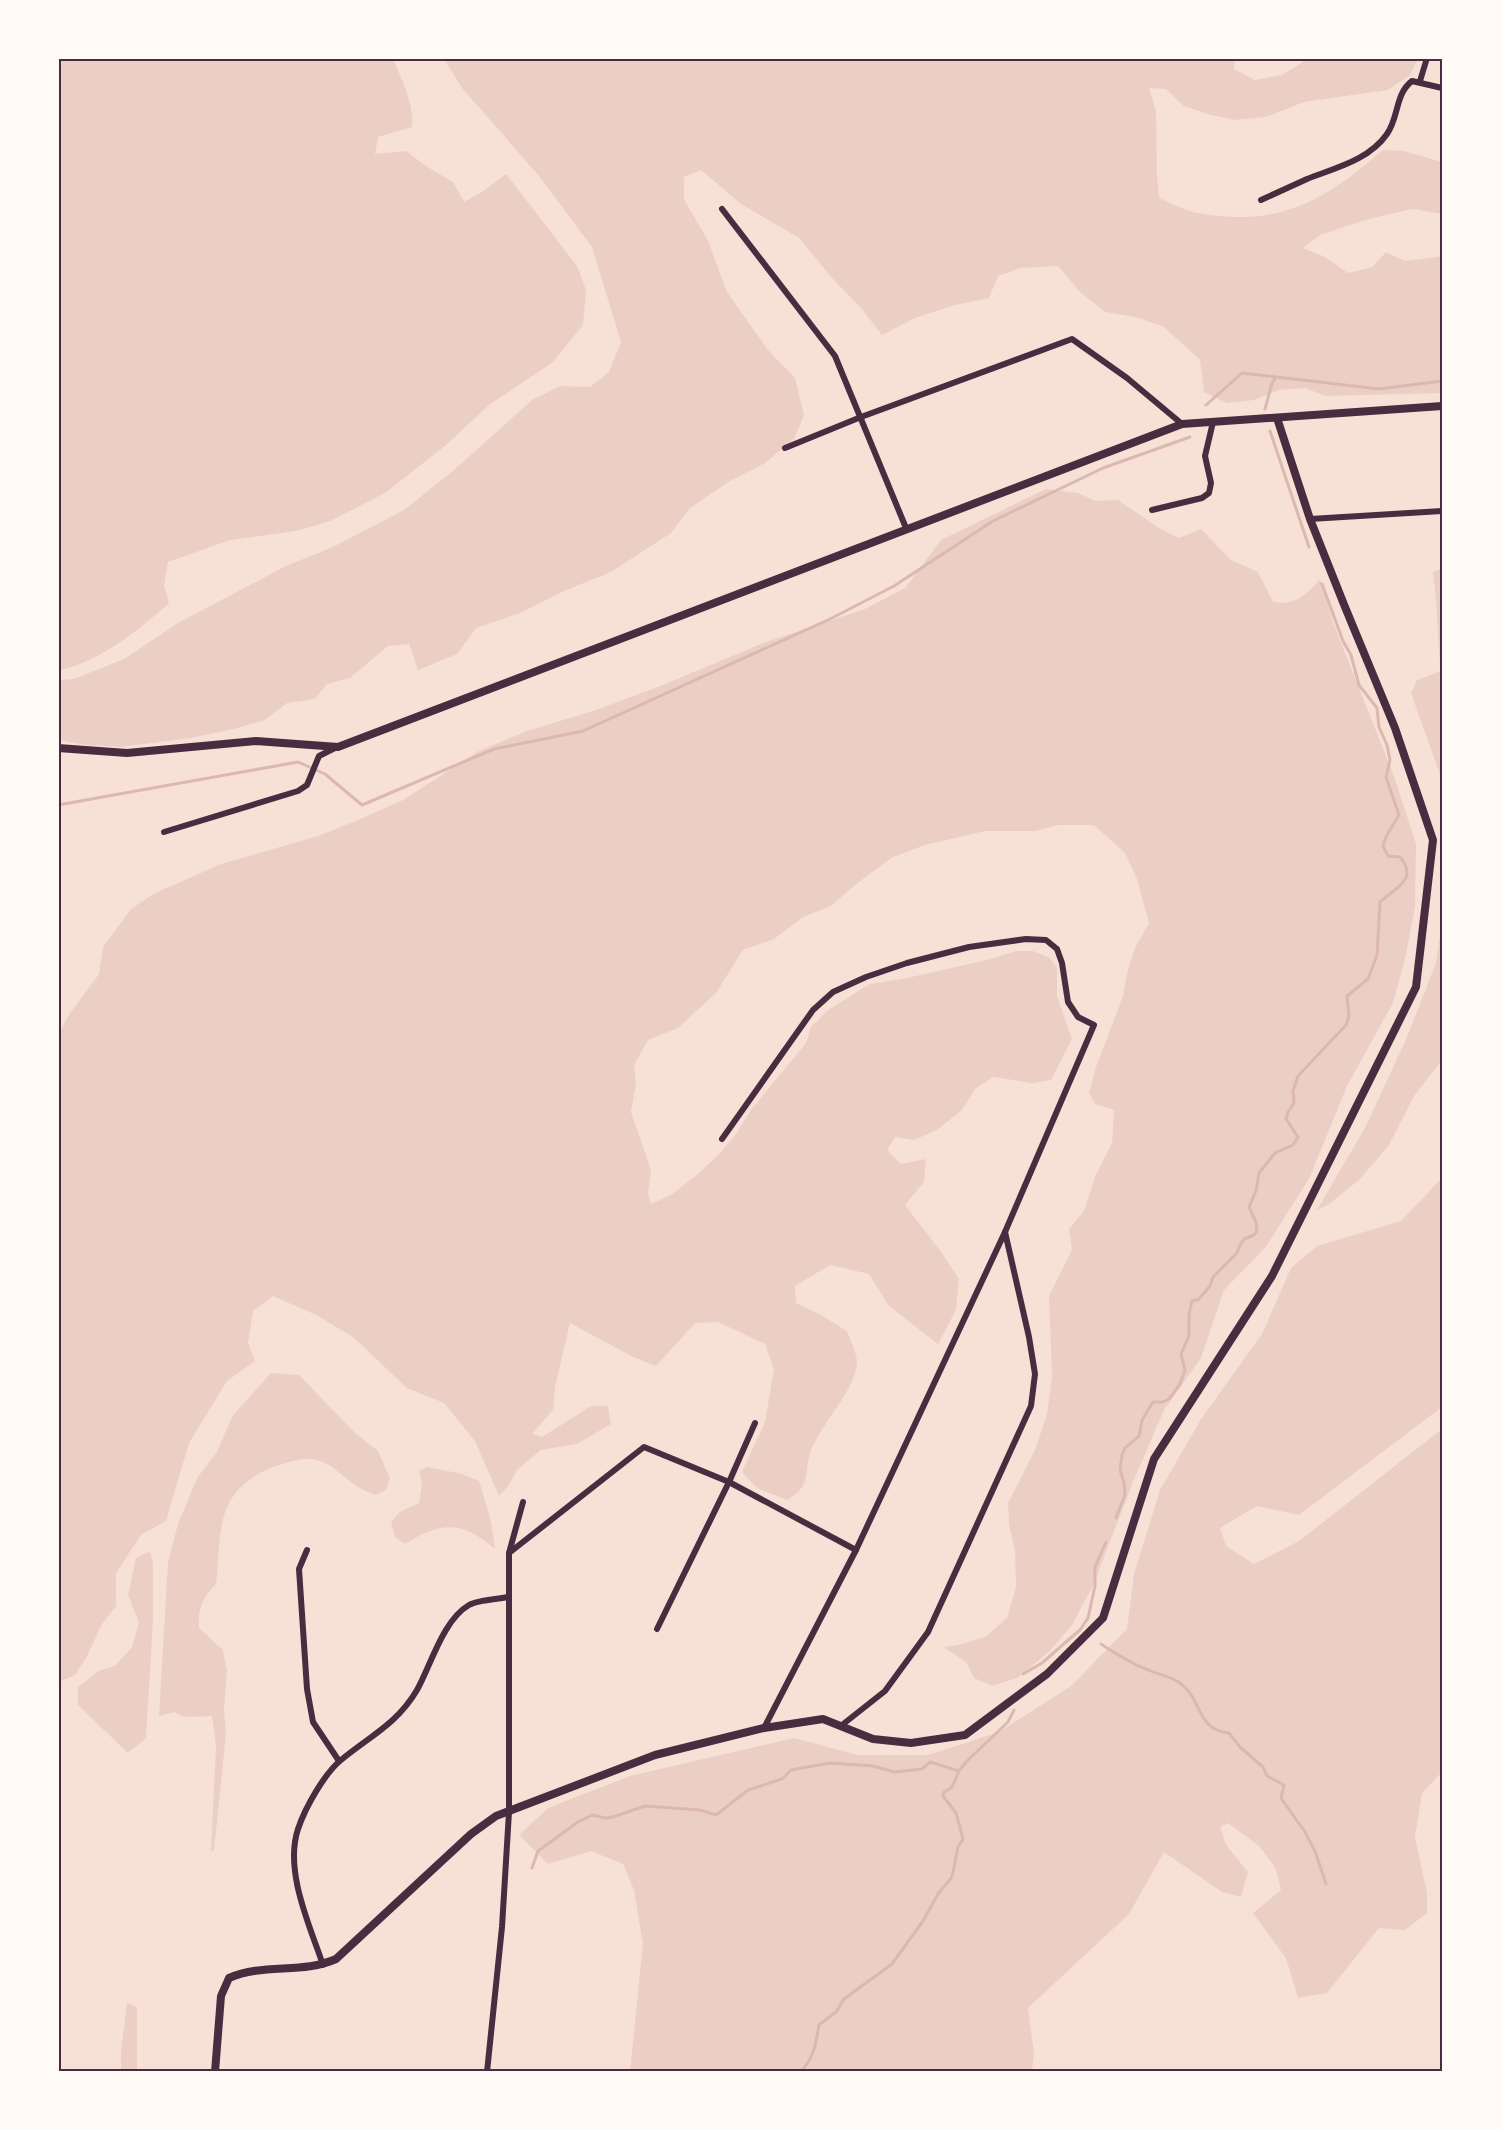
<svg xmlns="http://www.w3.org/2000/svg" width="1501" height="2130" viewBox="0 0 1501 2130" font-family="'Libre Baskerville',serif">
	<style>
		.green { fill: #ebcfc5 }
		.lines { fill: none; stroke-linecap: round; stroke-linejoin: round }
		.stream { stroke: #dcb8b0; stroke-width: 3 }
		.minor { stroke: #4a2c40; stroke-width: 6 }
		.tertiary { stroke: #4a2c40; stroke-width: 8 }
		.neatline { fill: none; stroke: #4a2c40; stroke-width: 2 }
	</style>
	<rect width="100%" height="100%" fill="#f7e1d7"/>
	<!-- green -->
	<g class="green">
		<path d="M1235,58L1234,69L1255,80L1282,75L1303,62L1304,59H1418L1410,75L1388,90L1304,102L1266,117L1235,120L1207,114L1184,106L1166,89L1149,88L1156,111L1157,176L1159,198C1172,203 1185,211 1198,213C1277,228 1325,201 1383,150L1404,151L1442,162V214L1412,209L1365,220L1320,235L1303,248L1325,257L1348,273L1372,267L1386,252L1405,261L1438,257L1442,255V393L1325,396L1305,388L1279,390L1254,400L1227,403L1204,392L1200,360L1164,327L1136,317L1105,312L1079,291L1058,266L1020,268L998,276L989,298L955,305L915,318L882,335L861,308L831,277L799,238L741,204L701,170L684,177V199L708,241L727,292L768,350L795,378L804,415L794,439L765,463L730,481L690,508L671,533L611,572L564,591L520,613L476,628L457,654L418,670L409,644L388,646L350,678L327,684L315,699L287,703L265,720L234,729L191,738L121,747L86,745L59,740L58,680L74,679L124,659L178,623L286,566L333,547L404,510L454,470L533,399L561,386L590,387L609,372L621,342L592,247L539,176L462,88L444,59Z"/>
		<path d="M58,59H393C402,80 414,103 412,127L378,137L375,154L406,151L426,166L453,182L464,202L482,192L506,174L577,266L586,290L583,325L553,362L489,405L445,446L385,493L330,521L296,531L230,540L168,562L164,586L169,603C137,632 101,660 59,671Z"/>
		<path d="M1046,489L1078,493L1095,501L1118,500L1159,528L1179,538L1201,529L1231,560L1258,572L1273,602C1295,606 1306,595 1320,579L1334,625L1394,776L1416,844L1415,907L1405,959L1393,1003L1347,1086L1309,1179L1265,1248L1224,1290L1201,1358L1164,1410L1133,1482L1092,1588L1072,1625L1050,1651L1017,1678L992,1686L974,1678L966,1662L943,1647L958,1645L985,1637L1007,1618L1016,1587L1015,1551L1009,1524L1008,1503L1034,1452L1047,1415L1052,1376L1049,1296L1072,1250L1069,1229L1084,1211L1095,1177L1112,1143L1114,1110L1095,1104L1089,1093L1096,1067L1123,996L1128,969L1135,948L1149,923L1137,879L1125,853L1094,825H1058L1036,831H985L925,845L891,858L855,885L831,906L803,917L774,939L743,950L716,993L678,1028L648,1040L634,1065L636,1083L631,1112L651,1170L648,1193L651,1204L671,1195L697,1175L721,1152L736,1134L751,1110L806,1043L811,1027L828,1010L870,984L907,978L991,959L1016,951H1033L1050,958L1057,968V996L1072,1039L1051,1080L1032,1083L993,1077L975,1089L962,1110L937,1130L914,1140L895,1137L887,1150L901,1164L926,1159L924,1182L905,1205L942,1253L959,1279L956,1310L938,1344L889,1306L869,1274L830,1265L795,1286L796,1303L819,1314L847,1331C850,1340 857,1353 857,1362C856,1391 820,1424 810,1453C803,1477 812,1485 787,1500L757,1488L742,1472L765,1422L774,1369L765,1344L718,1322L695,1323L656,1366L633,1357L570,1323L555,1387L553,1410L532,1434L542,1437L591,1406H608L611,1424L577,1444L541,1450L517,1470L509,1485L499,1496L475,1441L444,1403L407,1388L353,1337L316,1315L273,1296L253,1311L248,1343L255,1361L227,1381L189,1443L166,1521L141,1535L116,1573V1606L102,1624L86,1658L75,1675L59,1682V1034L68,1016L99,974L103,947L131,909L153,894L221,864L318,836L358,820L403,800L479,751L527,731L593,711L658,687L766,642L865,609L905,588L941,540Z"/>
		<path d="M1442,568V780L1411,693L1417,680L1441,671C1437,638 1438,605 1433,572Z"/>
		<polygon points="1442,922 1442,1060 1414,1096 1389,1145 1360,1179 1328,1205 1317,1210 1366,1126 1407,1037 1436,963"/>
		<polygon points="1442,1178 1442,1407 1299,1515 1257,1506 1220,1528 1226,1546 1254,1564 1299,1541 1442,1429 1442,1774 1439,1775 1422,1793 1415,1837 1427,1893 1427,1913 1405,1930 1379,1928 1327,1993 1298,1998 1286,1958 1253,1913 1281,1890 1275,1867 1259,1846 1228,1823 1220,1827 1226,1845 1248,1872 1241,1897 1222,1892 1164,1852 1129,1914 1028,2008 1034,2054 1032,2071 630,2071 643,1944 634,1890 623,1864 591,1851 548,1864 519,1835 548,1808 630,1776 794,1738 858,1755 928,1755 999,1732 1071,1686 1127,1629 1134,1574 1160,1490 1201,1419 1262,1334 1291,1268 1317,1246 1401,1221"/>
		<path d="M271,1373L299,1375L355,1433L378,1451L390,1478L386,1490L375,1495C369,1492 363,1490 358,1487C343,1478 331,1461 311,1459C298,1458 277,1465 266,1470C213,1496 222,1534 216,1584C202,1599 198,1607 199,1628L223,1650L227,1671L224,1710L226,1734L214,1850L211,1852L216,1745L212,1716L185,1717L174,1712L159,1716L168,1562L178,1524L197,1478L217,1452L233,1415Z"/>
		<path d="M428,1467L462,1474L479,1481L491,1521L495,1549C462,1521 441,1521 405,1544L395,1537L391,1522L400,1512L419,1503L422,1483L419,1471Z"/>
		<polygon points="150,1551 153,1563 153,1621 146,1738 128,1753 78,1705 78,1687 99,1671 116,1665 132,1647 139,1622 128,1595 136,1558"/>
		<polygon points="127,2003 137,2007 137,2071 121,2071 121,2052"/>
	</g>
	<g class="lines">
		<!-- stream -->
		<g class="stream">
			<polyline points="1206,405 1242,373 1379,389 1442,381"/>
			<polyline points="1265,409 1272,383 1276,377"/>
			<polyline points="1270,431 1309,547"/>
			<polyline points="58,805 298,762 325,774 362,805 494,749 583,731 830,619 894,586 993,521 1103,468 1190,437"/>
			<path d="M1116,1518L1125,1495L1124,1483L1120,1470L1122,1455L1125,1448L1139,1436L1142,1420L1153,1402H1163L1169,1399L1180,1384L1185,1370L1181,1354L1189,1336V1314L1192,1301L1199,1299L1210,1286L1213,1277L1237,1253L1240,1245L1244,1239L1254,1235L1257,1231L1256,1222L1249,1207L1256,1191L1259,1173L1275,1153L1293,1145L1298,1137L1286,1119L1288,1112L1294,1103L1293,1091L1298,1076L1346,1025L1349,1016L1347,996L1368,979L1377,955L1380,902C1395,888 1419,880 1400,857L1388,856L1383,846L1387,835L1399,815L1386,777L1390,760L1387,745L1379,727L1377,708L1359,685L1351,655L1343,641L1322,584"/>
			<path d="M1101,1644C1115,1653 1130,1663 1146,1669C1156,1674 1171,1676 1180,1683C1202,1698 1196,1730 1229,1733L1240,1747L1263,1767L1267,1776L1284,1785L1281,1798L1305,1832L1315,1851L1326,1884"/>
			<polyline points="1023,1674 1042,1663 1066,1642 1080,1630 1088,1618 1095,1586 1095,1567 1106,1542"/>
			<polyline points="532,1868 538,1851 578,1822 592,1815 605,1818 613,1817 645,1806 700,1810 716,1815 748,1790 782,1779 791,1770 830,1763 873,1766 894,1772 922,1769 930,1762 959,1771"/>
			<path d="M800,2072C814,2059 816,2043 819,2025L837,2011L844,1999L892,1964L923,1921L938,1894L952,1877L958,1847L963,1839L956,1813L943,1796V1793L952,1787L959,1771L967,1761L1008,1722L1014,1710"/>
		</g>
		<!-- minor -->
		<g class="minor">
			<polyline points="1420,81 1427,58"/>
			<path d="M1261,200C1276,193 1292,186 1307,179C1335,168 1369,160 1387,134C1399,117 1395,94 1412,81L1442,88"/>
			<polyline points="722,209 835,356 906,528"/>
			<polyline points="785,448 861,417 1072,339 1127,378 1182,424"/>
			<polyline points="1152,510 1202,498 1209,493 1211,483 1205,456 1213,422"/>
			<polyline points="1310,519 1442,511"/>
			<polyline points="164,832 298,791 307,785 319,756 337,747"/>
			<polyline points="722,1139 813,1010 833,992 866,977 907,963 969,947 1026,939 1046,940 1057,949 1062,963 1068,1002 1078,1017 1094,1025 1005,1232 856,1550 764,1728"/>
			<polyline points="307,1550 299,1569 307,1689 313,1722 339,1761"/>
			<polyline points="509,1553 644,1447 729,1482 856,1550"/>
			<polyline points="657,1629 729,1482 755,1423"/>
			<polyline points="842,1725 885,1691 928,1632 1031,1406 1035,1374 1029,1337 1005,1232"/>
			<path d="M323,1965C310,1926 284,1871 298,1829C305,1808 324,1774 341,1760C370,1736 397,1724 417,1690C431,1665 443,1620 469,1605C477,1600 498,1599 508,1597"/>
			<polyline points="487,2072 502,1927 509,1812 509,1553 523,1502"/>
		</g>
		<!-- tertiary -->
		<g class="tertiary">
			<polyline points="58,748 127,753 256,741 338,747 1182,424 1442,406"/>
			<path d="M215,2072L221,1996L229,1978C263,1963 303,1974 336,1959L471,1834L496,1816L655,1755L764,1728L823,1719L873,1739L911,1743L965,1735L1047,1674L1103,1618L1154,1459L1272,1276L1416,987L1433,840L1395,728L1345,607L1310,519L1277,418"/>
		</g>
	</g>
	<!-- border -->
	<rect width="1501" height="2130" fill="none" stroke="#fffaf5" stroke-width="120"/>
	<rect x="60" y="60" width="1381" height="2010" class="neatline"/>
</svg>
